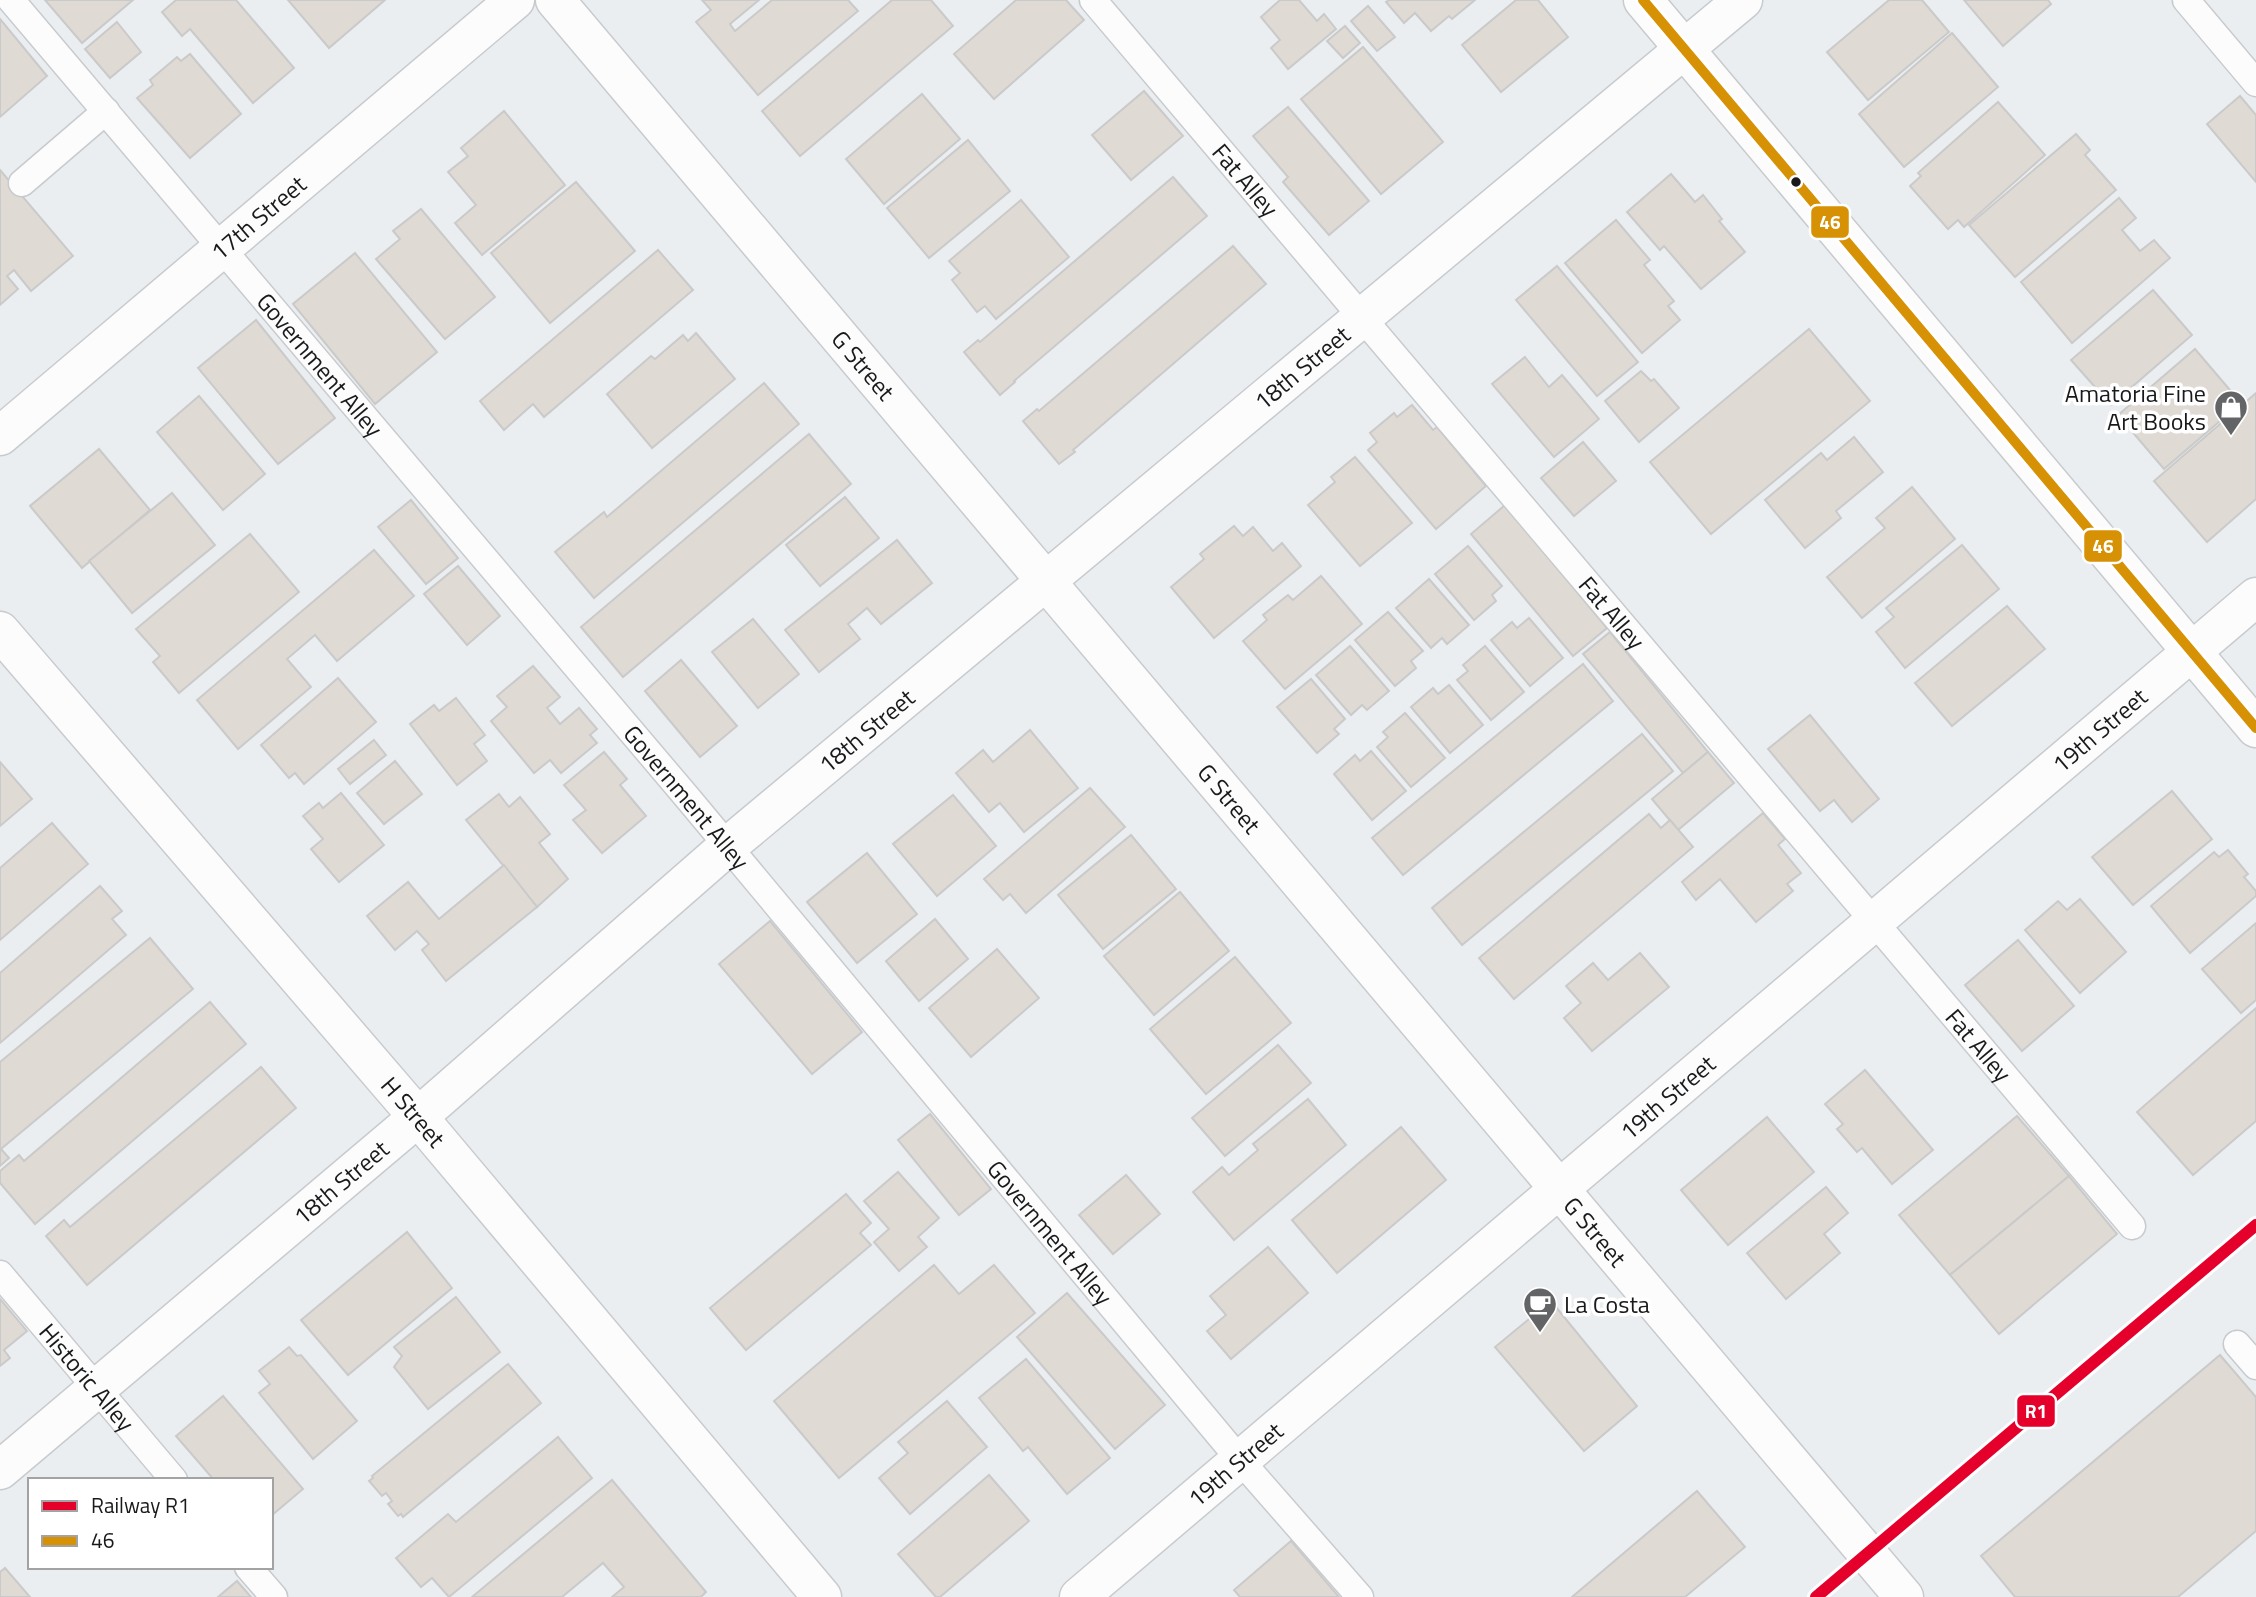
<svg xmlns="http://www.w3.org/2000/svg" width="2256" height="1597" viewBox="0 0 2256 1597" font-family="'Titillium Web',sans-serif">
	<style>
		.building { fill: #e0dad4; stroke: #cacaca; stroke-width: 2 }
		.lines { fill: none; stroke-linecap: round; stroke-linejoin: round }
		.lane-casing { stroke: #c8cbcd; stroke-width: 29 }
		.street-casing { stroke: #c8cbcd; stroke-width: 41 }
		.secondary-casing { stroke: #c8cbcd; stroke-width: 41 }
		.lane { stroke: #fcfcfd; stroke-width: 26 }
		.street { stroke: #fcfcfd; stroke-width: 38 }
		.secondary { stroke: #fcfcfd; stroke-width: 38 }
		.bus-1-casing { stroke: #fff; stroke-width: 16 }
		.bus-1 { stroke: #d69104; stroke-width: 10 }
		.rail-1-casing { stroke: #fff; stroke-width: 18 }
		.rail-1 { stroke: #e4002b; stroke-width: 12 }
		.bus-dot { fill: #18191b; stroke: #fff; stroke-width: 2.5 }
		.labels { text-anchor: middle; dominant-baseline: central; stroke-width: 7; stroke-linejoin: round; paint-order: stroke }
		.street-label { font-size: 24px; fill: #18191b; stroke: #fff }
		.poi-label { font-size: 24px; fill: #18191b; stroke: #fff; text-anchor: end }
		.line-badge { stroke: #fff; stroke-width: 2.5 }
		.badge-label { font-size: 19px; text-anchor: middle; font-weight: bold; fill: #fff }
	</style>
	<rect width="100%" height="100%" fill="#ebeef1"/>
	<!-- building -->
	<g class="building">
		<polygon points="45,0 133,0 82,43"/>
		<polygon points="176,0 236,0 294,68 253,103 190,29 182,36 162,12"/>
		<polygon points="288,0 385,0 329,48"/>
		<polygon points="702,0 759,0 730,24 735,31 772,0 848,0 858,11 758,95 696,22 711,10"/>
		<polygon points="892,0 931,0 953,26 800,156 762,111"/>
		<polygon points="1016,0 1066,0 1084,20 994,99 954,54"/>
		<polygon points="1280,0 1299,0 1317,21 1324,14 1336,29 1288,69 1271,48 1280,40 1261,17"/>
		<polygon points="1389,0 1475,0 1452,19 1449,16 1431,31 1415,13 1404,23 1386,2"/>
		<polygon points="1516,0 1538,0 1568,37 1501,92 1462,45"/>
		<polygon points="1889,0 1922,0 1949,32 1868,100 1827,52"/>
		<polygon points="1964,0 2048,0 2051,4 2003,46"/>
		<polygon points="1368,6 1395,37 1377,51 1351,21"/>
		<polygon points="0,19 47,76 0,117"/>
		<polygon points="117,22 141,52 110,78 85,49"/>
		<polygon points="1345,26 1360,43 1343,58 1327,41"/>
		<polygon points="1952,33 1998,87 1904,167 1859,114"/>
		<polygon points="1363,47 1443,142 1381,194 1301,99"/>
		<polygon points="190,54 241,114 190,158 137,98 153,85 150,80 177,57 181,61"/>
		<polygon points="1144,91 1183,136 1131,180 1092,135"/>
		<polygon points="922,94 960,139 884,204 846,159"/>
		<polygon points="2240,96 2256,115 2256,182 2207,124"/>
		<polygon points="1998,102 2045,155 1964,227 1958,220 1948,229 1910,186 1921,176 1918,173"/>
		<polygon points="1288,107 1369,201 1329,235 1283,182 1288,177 1253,136"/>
		<polygon points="504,111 565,185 482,255 455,223 476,205 448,172 468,156 461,148"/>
		<polygon points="2076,134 2090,150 2085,155 2116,190 2015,277 1969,225"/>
		<polygon points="968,140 1010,191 929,258 887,208"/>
		<polygon points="0,170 73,256 31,291 14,270 7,276 18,289 0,305"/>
		<polygon points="1671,174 1695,202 1703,195 1722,219 1719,221 1745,252 1701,289 1664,246 1660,250 1627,212"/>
		<polygon points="1173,177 1207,216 1014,381 1015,382 1000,395 964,352 978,340 980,342"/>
		<polygon points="576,182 635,251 550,323 491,253"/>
		<polygon points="2119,198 2136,218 2122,230 2140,251 2154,240 2170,258 2072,343 2021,282"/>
		<polygon points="1021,200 1069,257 996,319 985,306 977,312 952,280 960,273 949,261"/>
		<polygon points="421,209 495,297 445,339 376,259 400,239 393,231"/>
		<polygon points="1616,220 1650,260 1644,265 1674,301 1668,306 1680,320 1642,353 1565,263"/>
		<polygon points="1233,246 1266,284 1073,450 1075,452 1059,464 1023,421 1037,409 1039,411"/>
		<polygon points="658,250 693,290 544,417 533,404 504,430 480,401"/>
		<polygon points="355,253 437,352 375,404 293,304"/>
		<polygon points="1557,266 1638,362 1597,396 1516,300"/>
		<polygon points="2153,290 2192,335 2111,405 2071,360"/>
		<polygon points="256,320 335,418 278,464 198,368"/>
		<polygon points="1809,329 1870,401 1711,534 1650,462"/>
		<polygon points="696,333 735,379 652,448 607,394 651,356 655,359 683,335 688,341"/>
		<polygon points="2195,349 2241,403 2164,469 2118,415"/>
		<polygon points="1525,357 1549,387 1562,375 1599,419 1554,457 1492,384"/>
		<polygon points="1641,371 1651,381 1654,379 1679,408 1639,442 1605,401"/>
		<polygon points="764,383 799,424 594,598 555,552 604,512 607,517"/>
		<polygon points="2256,393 2256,499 2207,542 2154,481"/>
		<polygon points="199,396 265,474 223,510 157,432"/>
		<polygon points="1412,405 1433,430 1437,427 1486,486 1436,529 1368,450 1377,442 1370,433 1394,413 1397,417"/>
		<polygon points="809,434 851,484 623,677 581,627"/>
		<polygon points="1854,437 1883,472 1836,511 1841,518 1805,548 1765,500 1821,453 1827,460"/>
		<polygon points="1583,442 1616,481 1574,516 1541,478"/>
		<polygon points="99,449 150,510 82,568 30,506"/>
		<polygon points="1355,457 1412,523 1360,566 1308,505 1335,482 1331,477"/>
		<polygon points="1912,487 1955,539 1862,618 1827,577 1885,528 1876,518"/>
		<polygon points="172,493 215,545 132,613 89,561"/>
		<polygon points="845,497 879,538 820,586 786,545"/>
		<polygon points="411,500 458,558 426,584 378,527"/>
		<polygon points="1505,505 1607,628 1573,656 1471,534"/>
		<polygon points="1234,526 1243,536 1253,527 1273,551 1282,543 1301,566 1214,638 1171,587 1204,559 1200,554"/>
		<polygon points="250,534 299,592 179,693 153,662 160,656 136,629"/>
		<polygon points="897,540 932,583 881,624 867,608 848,624 860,639 819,672 785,630"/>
		<polygon points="1962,545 1999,589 1905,668 1876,632 1894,617 1886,608"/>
		<polygon points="1468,546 1502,586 1492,595 1496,601 1474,620 1435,574"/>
		<polygon points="374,550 414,596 337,661 315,635 287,659 311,687 238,749 197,700"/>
		<polygon points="458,566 500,616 467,645 424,594"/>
		<polygon points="1321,576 1362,624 1285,689 1243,641 1267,620 1263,615 1288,595 1293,600"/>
		<polygon points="1429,579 1469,625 1447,644 1442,638 1431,648 1396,608"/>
		<polygon points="2007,606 2045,649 1952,726 1915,683"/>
		<polygon points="1388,612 1423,651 1411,661 1416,668 1395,686 1355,640"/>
		<polygon points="1529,618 1563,658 1530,686 1491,640 1512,622 1517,628"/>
		<polygon points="753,619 799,674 758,708 712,652"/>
		<polygon points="1610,632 1708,752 1683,773 1583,654"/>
		<polygon points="1350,646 1389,691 1367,710 1362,705 1351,715 1316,675"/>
		<polygon points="1485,646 1524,692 1491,720 1457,680 1468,671 1463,665"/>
		<polygon points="681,660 737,726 700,757 645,691"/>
		<polygon points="1583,664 1613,701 1403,875 1372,838"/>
		<polygon points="533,666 560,697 547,708 560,724 579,708 597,729 590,735 597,743 561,773 550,760 534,773 491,721 507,707 497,696"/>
		<polygon points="338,678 376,722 304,784 295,773 289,778 261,745"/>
		<polygon points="1311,679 1345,719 1334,729 1339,734 1317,753 1277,707"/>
		<polygon points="1449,685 1483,725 1450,753 1411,707 1433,688 1438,694"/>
		<polygon points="456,698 485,735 474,744 487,761 457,785 410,724 434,705 439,711"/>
		<polygon points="1405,713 1445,758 1411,787 1377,747 1388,737 1383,732"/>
		<polygon points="1810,715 1879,799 1852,822 1834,800 1820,811 1768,749"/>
		<polygon points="1030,730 1078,788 1024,832 1000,803 989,812 956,773 983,750 993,762"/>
		<polygon points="1642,734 1673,771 1462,945 1432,908"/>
		<polygon points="374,740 386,755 350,784 338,769"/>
		<polygon points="1371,751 1406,791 1372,820 1334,774 1355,755 1360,761"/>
		<polygon points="604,752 627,779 620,785 646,816 602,853 573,820 586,810 564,785"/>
		<polygon points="1708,752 1734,783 1678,830 1652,799"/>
		<polygon points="395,761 422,794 384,824 357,793"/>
		<polygon points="0,762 32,799 0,826"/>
		<polygon points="1090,788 1125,827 1026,913 1010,894 1003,900 984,879"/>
		<polygon points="2172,791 2212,839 2133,905 2092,857"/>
		<polygon points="341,793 384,845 339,882 311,849 323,839 303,816 319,803 323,808"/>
		<polygon points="499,794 509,807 520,797 550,834 539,843 568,879 537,907 466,820"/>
		<polygon points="953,795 996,846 937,896 893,844"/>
		<polygon points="1763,813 1785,839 1778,845 1801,873 1787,884 1793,891 1756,922 1720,879 1696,900 1682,882"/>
		<polygon points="1649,814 1661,828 1670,820 1693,847 1514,999 1479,958"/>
		<polygon points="52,823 88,864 0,940 0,868"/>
		<polygon points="1131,835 1176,889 1103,949 1058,895"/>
		<polygon points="2228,850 2248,874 2244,877 2256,891 2256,896 2190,953 2151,906 2214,852 2219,857"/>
		<polygon points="867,853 917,914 857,963 807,902"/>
		<polygon points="504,865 537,907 446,981 422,950 429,944 417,931 395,950 367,916 408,882 439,919"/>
		<polygon points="100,886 122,911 112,919 126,935 0,1043 0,973"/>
		<polygon points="1180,892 1229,951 1154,1015 1104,956"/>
		<polygon points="2080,899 2126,952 2080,993 2025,930 2058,901 2067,910"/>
		<polygon points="935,919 968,959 919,1001 886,961"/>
		<polygon points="770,921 862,1032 812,1074 719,964"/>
		<polygon points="2256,923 2256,1000 2241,1013 2202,969"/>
		<polygon points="150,938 193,989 1,1149 9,1158 0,1166 0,1062"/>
		<polygon points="2018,940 2074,1006 2022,1051 1965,985"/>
		<polygon points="997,949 1039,998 971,1057 929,1008"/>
		<polygon points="1640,953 1669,987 1592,1051 1564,1018 1581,1003 1566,986 1593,963 1608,980"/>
		<polygon points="1235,957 1291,1023 1206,1094 1150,1029"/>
		<polygon points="210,1002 246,1044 35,1224 0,1183 0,1171 19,1155 24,1161"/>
		<polygon points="2256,1008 2256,1121 2193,1175 2137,1112"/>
		<polygon points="1278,1045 1311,1083 1225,1156 1192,1118"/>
		<polygon points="261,1067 296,1108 87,1285 46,1236 64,1220 70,1227"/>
		<polygon points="1865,1070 1933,1150 1892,1184 1862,1148 1857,1152 1837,1129 1843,1124 1825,1104"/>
		<polygon points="1308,1099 1346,1145 1234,1240 1193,1192 1222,1167 1229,1175 1258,1150 1253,1144"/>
		<polygon points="930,1114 991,1189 959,1215 898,1140"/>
		<polygon points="2017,1116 2069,1176 1950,1275 1899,1215"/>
		<polygon points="1767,1117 1814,1172 1728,1245 1681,1190"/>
		<polygon points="1401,1127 1446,1180 1337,1273 1292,1220"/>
		<polygon points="898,1172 939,1218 918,1237 927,1247 899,1271 874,1242 889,1229 864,1201"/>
		<polygon points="1126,1175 1160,1214 1113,1254 1079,1215"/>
		<polygon points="2069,1176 2117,1234 1999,1334 1950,1275"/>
		<polygon points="1826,1187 1848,1213 1824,1234 1840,1253 1786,1299 1747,1253"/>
		<polygon points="846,1194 871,1223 860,1233 871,1245 746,1350 710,1308"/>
		<polygon points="407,1232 452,1288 348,1375 301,1320"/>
		<polygon points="1268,1247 1308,1293 1231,1359 1207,1331 1226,1315 1210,1296"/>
		<polygon points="934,1265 959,1294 994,1265 1035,1313 839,1478 774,1401"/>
		<polygon points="1067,1293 1165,1405 1115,1449 1017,1337"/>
		<polygon points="456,1297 500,1352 428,1409 394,1367 402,1356 394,1347"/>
		<polygon points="0,1299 27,1331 4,1350 10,1358 0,1366"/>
		<polygon points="1551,1301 1637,1406 1584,1451 1495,1347"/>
		<polygon points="289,1347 297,1356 301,1355 357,1421 313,1459 259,1393 270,1384 259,1371"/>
		<polygon points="2220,1355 2256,1397 2256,1531 2178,1597 2015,1597 1981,1556"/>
		<polygon points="1026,1359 1110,1458 1067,1494 1028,1447 1023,1451 979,1398"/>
		<polygon points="508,1364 541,1403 403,1517 401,1514 398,1516 388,1504 392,1501 386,1493 382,1496 369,1481 373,1478 372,1476"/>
		<polygon points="223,1396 303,1489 271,1516 271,1480 214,1480 176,1436"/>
		<polygon points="947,1401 987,1447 910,1514 879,1478 908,1453 898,1442"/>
		<polygon points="558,1437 592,1478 449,1597 432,1578 421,1587 396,1558 448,1514 456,1522"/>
		<polygon points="989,1475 1029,1521 940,1597 936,1597 898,1554"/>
		<polygon points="612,1480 706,1592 701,1597 612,1597 624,1587 603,1563 562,1597 472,1597"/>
		<polygon points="1697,1491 1745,1547 1685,1597 1572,1597"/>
		<polygon points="1291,1541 1339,1597 1240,1597 1234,1590"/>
		<polygon points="5,1568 30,1597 0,1597 0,1572"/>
		<polygon points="237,1581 251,1597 218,1597"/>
	</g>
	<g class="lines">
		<!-- lane casing -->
		<g class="lane-casing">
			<g id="lane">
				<path id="s1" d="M11,0L686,796L1240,1460L1360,1597"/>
				<path id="s2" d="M1093,0L2132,1226"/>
				<polyline points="2186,0 2256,83"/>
				<polyline points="22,183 106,111"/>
				<path id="s3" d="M0,1274L174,1480"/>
				<polyline points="2237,1344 2256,1366"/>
				<polyline points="248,1567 274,1597"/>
			</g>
		</g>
		<!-- street casing -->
		<g class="street-casing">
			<g id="street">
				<path id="s4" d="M555,0L1904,1597"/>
				<polyline points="1643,0 2256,728"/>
				<path id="s5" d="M0,436L515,0"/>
				<path id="s6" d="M0,1470L418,1117L728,846L1743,0"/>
				<path id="s7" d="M1079,1597L2256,597"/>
			</g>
		</g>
		<!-- secondary casing -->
		<g class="secondary-casing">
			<g id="secondary">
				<path id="s8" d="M0,631L418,1117L822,1597"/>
			</g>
		</g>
		<!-- lane -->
		<use href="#lane" class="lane"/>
		<!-- street -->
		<use href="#street" class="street"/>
		<!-- secondary -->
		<use href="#secondary" class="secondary"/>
		<!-- bus-1 casing -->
		<g class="bus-1-casing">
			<polyline id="bus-1" points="1643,0 2256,728"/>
		</g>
		<!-- bus-1 -->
		<use href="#bus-1" class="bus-1"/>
		<!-- rail-1 casing -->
		<g class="rail-1-casing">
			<polyline id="rail-1" points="1816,1597 2256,1225"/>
		</g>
		<!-- rail-1 -->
		<use href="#rail-1" class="rail-1"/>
	</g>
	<!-- icons -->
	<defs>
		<g id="shop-pin" transform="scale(1.75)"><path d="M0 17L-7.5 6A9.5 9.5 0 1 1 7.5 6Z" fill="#626466" stroke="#fff"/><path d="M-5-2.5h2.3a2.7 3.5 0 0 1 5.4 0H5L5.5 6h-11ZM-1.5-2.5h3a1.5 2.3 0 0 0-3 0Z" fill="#fff"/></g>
		<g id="cafe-pin" transform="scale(1.75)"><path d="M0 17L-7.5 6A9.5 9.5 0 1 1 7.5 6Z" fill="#626466" stroke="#fff"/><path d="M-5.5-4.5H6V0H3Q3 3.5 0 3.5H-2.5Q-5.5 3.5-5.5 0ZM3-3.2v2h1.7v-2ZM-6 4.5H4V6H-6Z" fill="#fff"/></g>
	</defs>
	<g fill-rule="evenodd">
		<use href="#shop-pin" x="2231" y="407"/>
		<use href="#cafe-pin" x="1540" y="1304"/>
	</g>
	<!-- markers -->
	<circle class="bus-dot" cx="1796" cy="182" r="6"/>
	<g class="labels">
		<!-- street labels -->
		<g class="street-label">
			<text stroke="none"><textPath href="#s2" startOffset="236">Fat Alley</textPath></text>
			<text stroke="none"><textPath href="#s5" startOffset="338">17th Street</textPath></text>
			<text stroke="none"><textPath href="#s1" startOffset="478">Government Alley</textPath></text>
			<text stroke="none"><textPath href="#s4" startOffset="478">G Street</textPath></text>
			<text stroke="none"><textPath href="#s6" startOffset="1706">18th Street</textPath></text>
			<text stroke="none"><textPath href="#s2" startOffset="803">Fat Alley</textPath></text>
			<text stroke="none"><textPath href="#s6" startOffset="1139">18th Street</textPath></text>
			<text stroke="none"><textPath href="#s7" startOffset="1339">19th Street</textPath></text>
			<text stroke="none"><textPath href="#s1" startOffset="1045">Government Alley</textPath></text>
			<text stroke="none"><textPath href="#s4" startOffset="1045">G Street</textPath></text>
			<text stroke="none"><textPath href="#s2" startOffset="1370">Fat Alley</textPath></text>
			<text stroke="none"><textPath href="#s7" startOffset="772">19th Street</textPath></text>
			<text stroke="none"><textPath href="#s8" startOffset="634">H Street</textPath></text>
			<text stroke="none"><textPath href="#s6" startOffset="446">18th Street</textPath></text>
			<text stroke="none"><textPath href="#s4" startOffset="1612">G Street</textPath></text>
			<text stroke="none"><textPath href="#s1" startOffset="1612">Government Alley</textPath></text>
			<text stroke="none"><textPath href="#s3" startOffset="135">Historic Alley</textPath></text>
			<text stroke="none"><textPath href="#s7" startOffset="205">19th Street</textPath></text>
		</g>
		<!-- poi labels -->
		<g class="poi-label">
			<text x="2206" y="393">Amatoria Fine<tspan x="2206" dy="28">Art Books</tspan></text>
			<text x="1564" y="1304" text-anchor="start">La Costa</text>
		</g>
	</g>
	<g class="line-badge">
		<rect x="1810" y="205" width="40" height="34" rx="7" fill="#d69104"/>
		<rect x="2083" y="529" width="40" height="34" rx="7" fill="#d69104"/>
		<rect x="2016" y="1394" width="40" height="34" rx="7" fill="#e4002b"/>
	</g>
	<g class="badge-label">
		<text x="1830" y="229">46</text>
		<text x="2103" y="553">46</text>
		<text x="2036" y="1418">R1</text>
	</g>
	<!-- legend -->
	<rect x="28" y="1478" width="245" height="91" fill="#ffffff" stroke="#a3a3a4" stroke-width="2"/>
	<rect x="42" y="1501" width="35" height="10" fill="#e4002b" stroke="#a3a3a4" stroke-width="2"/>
	<text x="91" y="1513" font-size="21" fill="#18191b">Railway R1</text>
	<rect x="42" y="1536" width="35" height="10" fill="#d69104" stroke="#a3a3a4" stroke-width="2"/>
	<text x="91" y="1548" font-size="21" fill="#18191b">46</text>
</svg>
